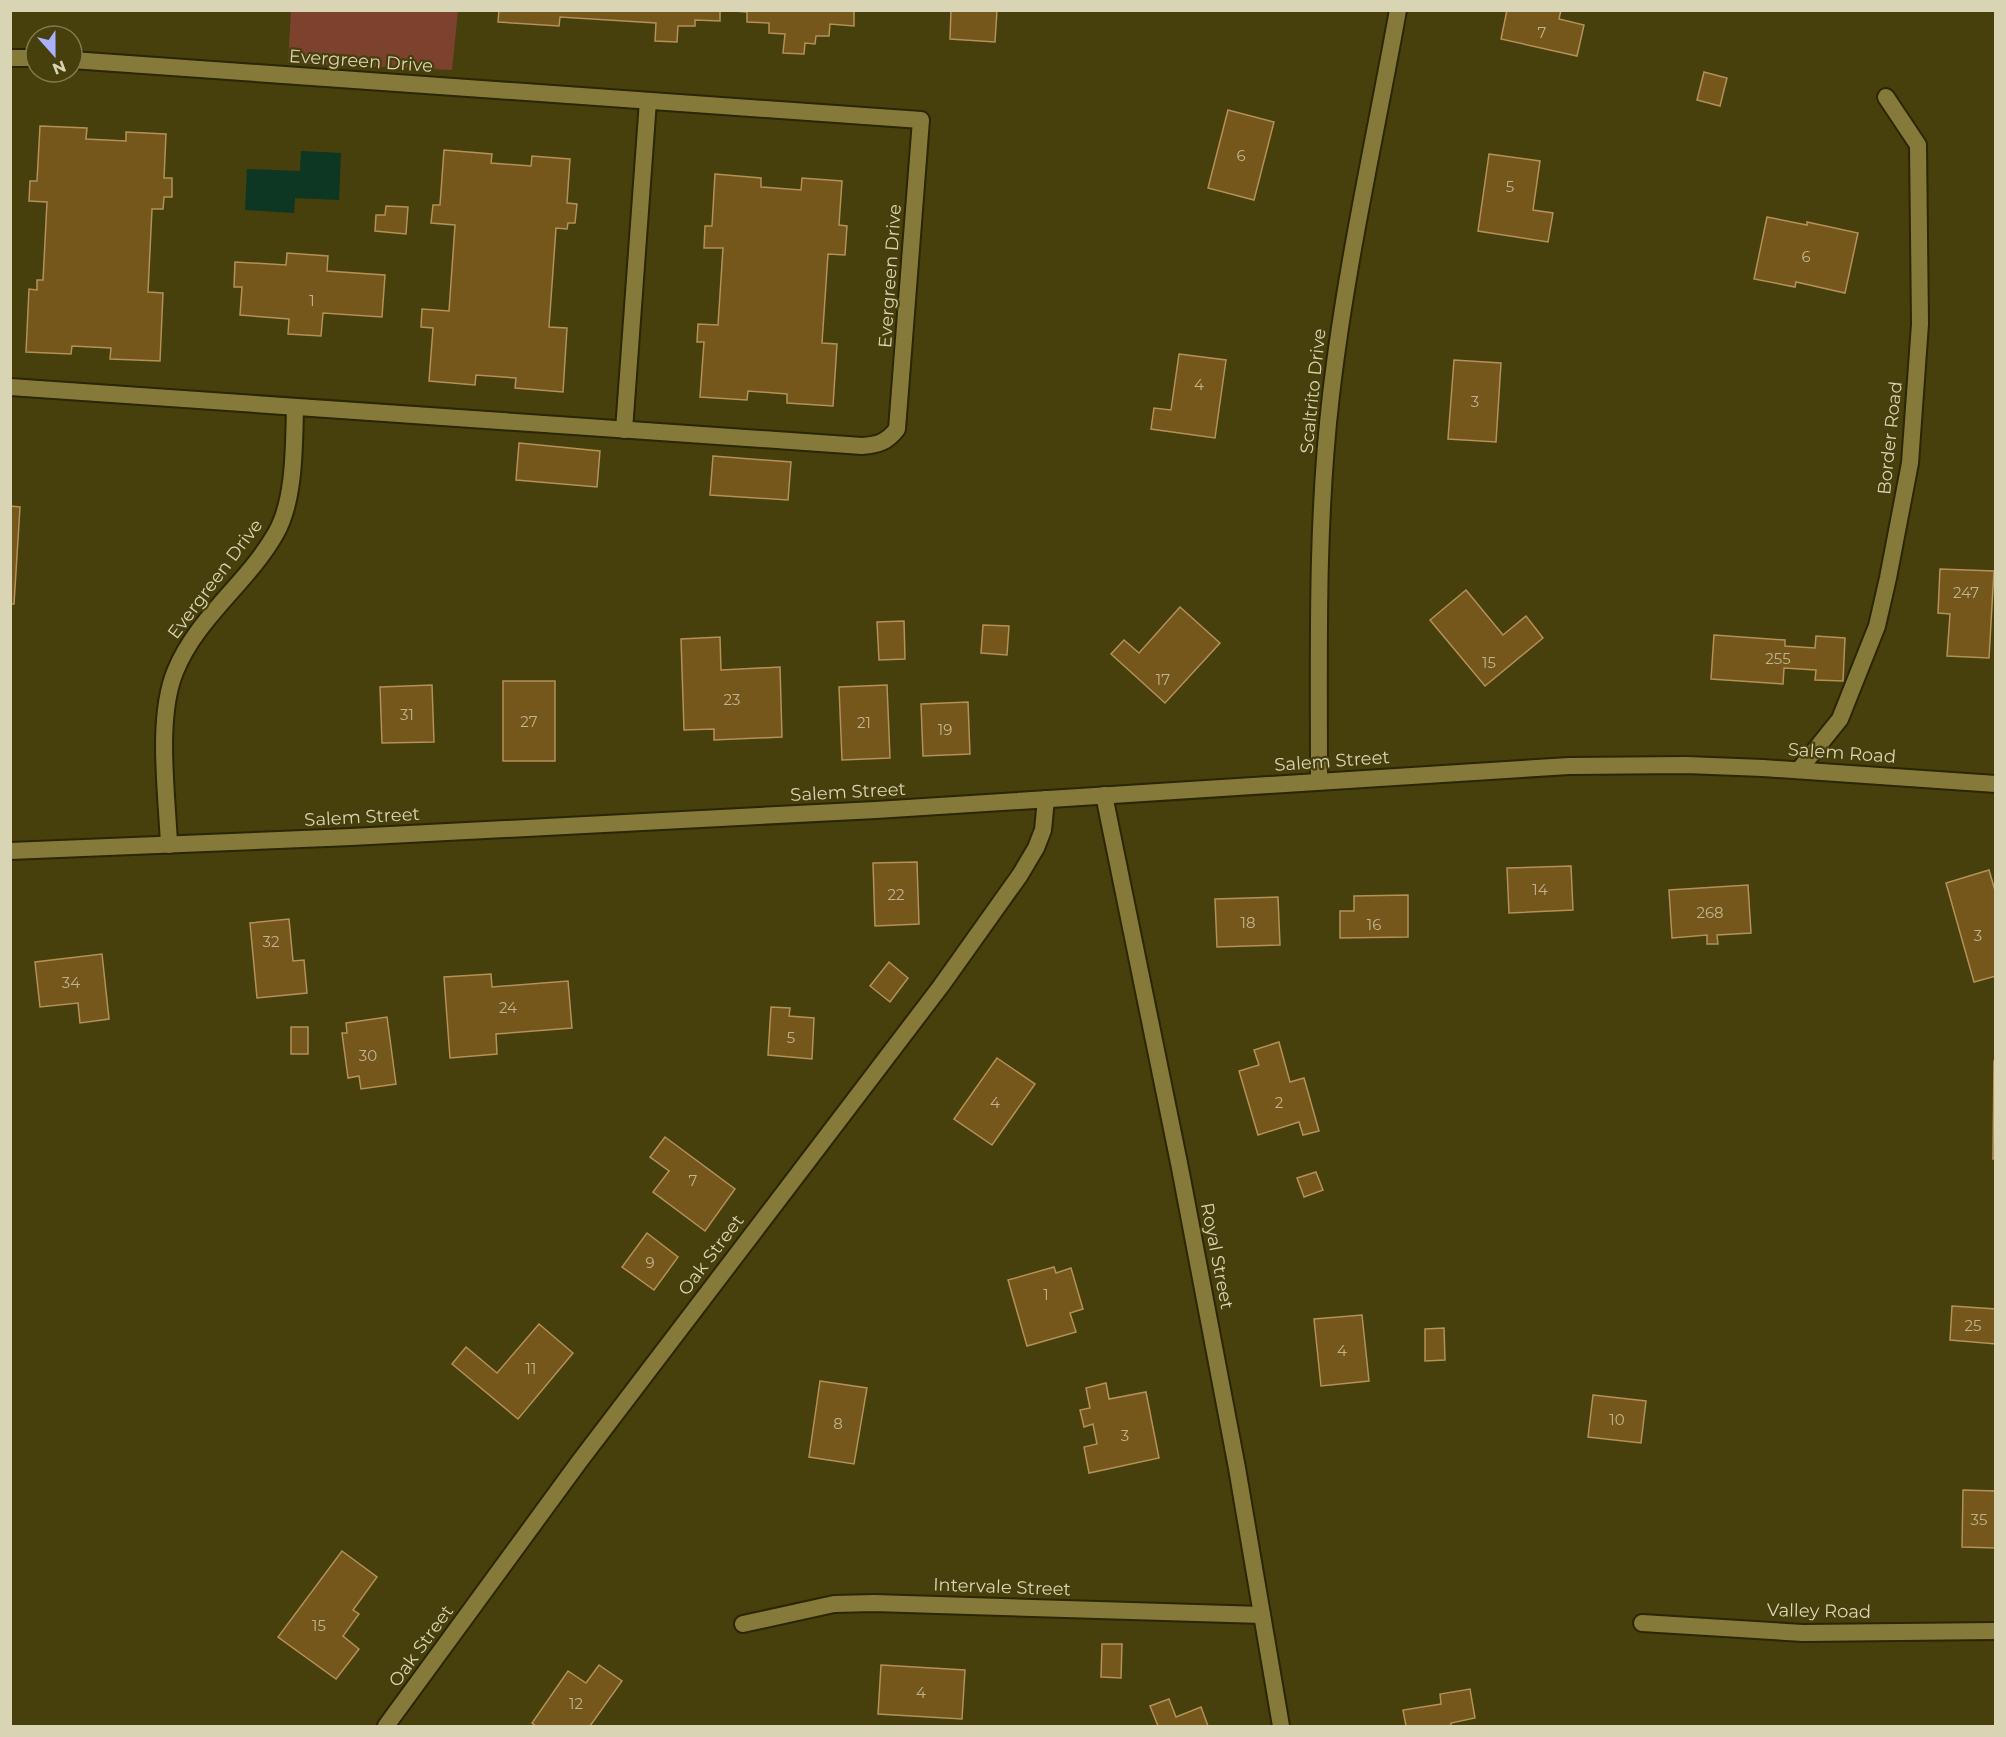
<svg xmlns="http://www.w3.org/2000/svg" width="2006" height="1737" viewBox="0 0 2006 1737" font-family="Montserrat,sans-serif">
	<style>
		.green { fill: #7d422e }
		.water { fill: #0d3623 }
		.building { fill: #75561b; stroke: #b39158; stroke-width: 1.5 }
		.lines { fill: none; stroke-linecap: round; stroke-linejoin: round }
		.minor-casing { stroke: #2c2603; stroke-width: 20 }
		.tertiary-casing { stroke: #2c2603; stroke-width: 20 }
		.minor { stroke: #867a3b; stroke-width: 16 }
		.tertiary { stroke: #867a3b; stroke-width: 16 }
		.labels { text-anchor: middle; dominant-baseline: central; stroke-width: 4.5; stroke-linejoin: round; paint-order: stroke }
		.number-label { font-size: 15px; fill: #c0b48e }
		.street-label { font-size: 18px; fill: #d9d4b4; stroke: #473f0c }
	</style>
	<rect width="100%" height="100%" fill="#473f0c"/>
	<!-- green -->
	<polygon class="green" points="291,11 458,11 452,70 288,63"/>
	<!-- water -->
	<polygon class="water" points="301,151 341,153 339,200 295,198 294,213 245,210 247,169 300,171"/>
	<!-- building -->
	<g class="building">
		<polygon points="499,10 720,10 720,21 695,20 695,26 678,26 677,42 655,41 656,23 560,17 559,26 498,22"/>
		<polygon points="721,10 854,10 854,26 830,24 829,36 816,36 815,44 805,43 804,54 783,53 785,34 769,33 769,23 747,22 747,12"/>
		<polygon points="951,10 997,10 995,42 950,39"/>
		<polygon points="1507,10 1561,10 1559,19 1584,25 1577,56 1501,39"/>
		<polygon points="1704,72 1727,78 1720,106 1697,100"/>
		<polygon points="1228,110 1274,122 1254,200 1208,188"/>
		<polygon points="40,126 87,128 86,139 126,141 126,132 166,134 164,178 172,178 172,197 164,197 163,209 152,209 148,292 163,293 160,361 110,359 111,348 72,346 71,354 26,352 29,289 37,290 37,280 43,280 47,202 29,201 30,181 37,181"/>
		<polygon points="444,150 492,154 491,163 531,166 532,156 570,159 567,203 577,204 575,223 568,223 567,229 556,228 549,327 567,328 563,392 515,388 516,378 476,375 475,385 429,381 433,328 421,327 422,309 449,311 455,225 431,223 433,205 440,205"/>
		<polygon points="1489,154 1540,161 1533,210 1553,213 1548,242 1478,231"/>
		<polygon points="715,174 761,178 761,187 801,190 802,178 842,181 839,225 847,226 845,255 828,254 822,343 837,344 833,406 787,403 787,394 748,391 747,400 700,397 704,342 697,342 698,324 718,325 723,248 704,248 705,226 712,226"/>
		<polygon points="386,206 408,207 406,234 375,231 376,215 385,215"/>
		<polygon points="1767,217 1807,225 1807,222 1858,233 1845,293 1796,282 1795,287 1754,279"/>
		<polygon points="287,253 328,256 327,271 385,275 382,317 323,313 321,336 288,334 289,319 240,315 242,287 234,287 235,262 286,265"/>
		<polygon points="1179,354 1226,360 1215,438 1151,429 1154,408 1171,410"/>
		<polygon points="1454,360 1501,363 1496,442 1448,439"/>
		<polygon points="519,443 600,451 597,487 516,480"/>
		<polygon points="713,456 791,462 788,500 710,495"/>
		<polygon points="10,506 20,507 14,604 10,604"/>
		<polygon points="1940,569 1994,571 1989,658 1947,656 1950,614 1938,613"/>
		<polygon points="1466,590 1503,635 1526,616 1543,638 1485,686 1430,620"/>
		<polygon points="1180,607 1220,643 1165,703 1111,654 1124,640 1139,653"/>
		<polygon points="904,621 905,659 879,660 877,622"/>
		<polygon points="983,625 1009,626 1007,655 981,653"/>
		<polygon points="1714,635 1785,640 1785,646 1815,648 1816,636 1845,638 1843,681 1815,680 1816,670 1784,668 1783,684 1711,679"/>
		<polygon points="720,637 721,670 780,667 782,737 714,740 714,729 684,730 681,639"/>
		<rect x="503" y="681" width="52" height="80"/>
		<polygon points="432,685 434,742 382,743 380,687"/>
		<polygon points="887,685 890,758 842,760 839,687"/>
		<polygon points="968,702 970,754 923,756 921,704"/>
		<polygon points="917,862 919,924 875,926 873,863"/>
		<polygon points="1571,866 1573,910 1509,913 1507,868"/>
		<polygon points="1989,870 1996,894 1996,976 1974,982 1946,883"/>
		<polygon points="1748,885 1751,933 1717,935 1718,944 1707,944 1707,935 1672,938 1669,890"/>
		<polygon points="1408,895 1408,937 1340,938 1340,911 1354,911 1354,896"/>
		<polygon points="1278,897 1280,945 1217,947 1215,899"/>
		<polygon points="289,919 293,961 304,960 307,993 257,998 250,923"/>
		<polygon points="102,954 109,1019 80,1023 78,1003 40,1007 35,962"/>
		<polygon points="889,962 908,978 890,1002 870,986"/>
		<polygon points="491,974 492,987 568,981 572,1028 496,1034 497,1054 450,1058 444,977"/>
		<polygon points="771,1007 790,1008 789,1016 814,1018 812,1059 768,1055"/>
		<polygon points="387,1017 396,1084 361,1089 359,1076 348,1078 342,1033 347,1033 346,1023"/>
		<rect x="291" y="1027" width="17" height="27"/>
		<polygon points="1279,1042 1290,1082 1304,1078 1319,1131 1303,1135 1299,1122 1258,1135 1239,1071 1259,1065 1254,1050"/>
		<polygon points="997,1058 1035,1084 992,1145 954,1119"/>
		<polygon points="1994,1061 1996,1061 1996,1159 1993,1159"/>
		<polygon points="665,1137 735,1189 705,1231 653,1192 669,1171 650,1157"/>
		<polygon points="1316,1172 1323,1190 1304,1197 1297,1178"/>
		<polygon points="647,1233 678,1257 654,1290 622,1267"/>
		<polygon points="1054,1267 1056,1273 1071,1268 1083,1309 1070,1313 1076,1332 1027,1346 1008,1280"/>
		<polygon points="1952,1306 1996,1309 1996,1344 1950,1340"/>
		<polygon points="1362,1315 1369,1381 1321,1386 1314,1319"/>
		<polygon points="539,1324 573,1353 518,1419 452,1364 466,1347 497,1373"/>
		<polygon points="1444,1328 1445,1360 1425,1361 1425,1329"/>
		<polygon points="820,1381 867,1388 854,1464 809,1457"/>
		<polygon points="1106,1383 1109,1399 1146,1392 1159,1458 1089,1473 1084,1447 1097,1444 1093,1424 1084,1427 1080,1410 1090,1408 1086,1388"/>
		<polygon points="1593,1395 1646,1401 1641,1443 1588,1437"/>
		<polygon points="1963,1490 1996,1491 1996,1548 1962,1547"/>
		<polygon points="342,1551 377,1577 353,1610 359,1614 343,1636 359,1649 336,1679 278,1637"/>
		<polygon points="1102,1644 1122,1644 1121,1678 1101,1677"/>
		<polygon points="599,1665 622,1681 590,1726 536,1726 532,1723 568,1671 586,1683"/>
		<polygon points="881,1665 965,1670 962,1719 878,1714"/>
		<polygon points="1470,1689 1475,1718 1451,1723 1451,1726 1406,1726 1403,1710 1441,1704 1440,1694"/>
		<polygon points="1169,1699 1176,1717 1201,1707 1208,1726 1158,1726 1150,1706"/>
	</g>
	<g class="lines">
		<!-- minor casing -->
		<g class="minor-casing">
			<g id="minor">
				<polyline points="10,58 36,58"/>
				<path d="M10,387L862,446C878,445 887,442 897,429L921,120L72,60"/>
				<polyline points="624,430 648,101"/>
				<polyline points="1799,770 1840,719 1877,626 1888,578 1910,463 1920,324 1918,145 1886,97"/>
				<path d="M1319,781C1319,653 1316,523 1331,395C1346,266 1375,138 1398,10"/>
				<polyline points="1104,795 1180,1168 1237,1468 1281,1726"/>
				<path d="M169,845C167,794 156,719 175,672C197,617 248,583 276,533C295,500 294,444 295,407"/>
				<polyline points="1642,1623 1803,1633 1996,1631"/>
				<polyline points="743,1624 834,1604 874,1603 1262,1615"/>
				<polyline points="386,1726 579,1462 941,986 1020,875 1036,848 1043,830 1046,799"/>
			</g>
		</g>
		<!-- tertiary casing -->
		<g class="tertiary-casing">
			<polyline id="tertiary" points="10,851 351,837 876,810 1569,766 1686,765 1763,768 1996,784"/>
		</g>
		<!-- minor -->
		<use href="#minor" class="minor"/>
		<!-- tertiary -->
		<use href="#tertiary" class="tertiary"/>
	</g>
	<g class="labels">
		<!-- number labels -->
		<g class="number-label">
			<text x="1542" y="32">7</text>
			<text x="1241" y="155">6</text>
			<text x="1510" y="186">5</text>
			<text x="1806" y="256">6</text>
			<text x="312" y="300">1</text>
			<text x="1199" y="384">4</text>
			<text x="1475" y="401">3</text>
			<text x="1966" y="592">247</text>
			<text x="1778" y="658">255</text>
			<text x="1489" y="662">15</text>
			<text x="1163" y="679">17</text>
			<text x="732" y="699">23</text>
			<text x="407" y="714">31</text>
			<text x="529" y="721">27</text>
			<text x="864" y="722">21</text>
			<text x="945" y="729">19</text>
			<text x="1540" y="889">14</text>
			<text x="896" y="894">22</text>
			<text x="1710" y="912">268</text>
			<text x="1248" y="922">18</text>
			<text x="1374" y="924">16</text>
			<text x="1978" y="935">3</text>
			<text x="271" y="941">32</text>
			<text x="71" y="982">34</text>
			<text x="508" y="1007">24</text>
			<text x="791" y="1037">5</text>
			<text x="368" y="1055">30</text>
			<text x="995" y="1102">4</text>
			<text x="1279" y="1102">2</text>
			<text x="693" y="1180">7</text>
			<text x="650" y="1262">9</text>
			<text x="1046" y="1294">1</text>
			<text x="1973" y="1325">25</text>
			<text x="1342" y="1350">4</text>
			<text x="531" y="1368">11</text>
			<text x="1617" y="1419">10</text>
			<text x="838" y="1423">8</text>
			<text x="1125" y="1435">3</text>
			<text x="1979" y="1519">35</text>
			<text x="319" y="1625">15</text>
			<text x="921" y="1692">4</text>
			<text x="576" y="1703">12</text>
		</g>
		<!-- street labels -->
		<g class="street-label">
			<text transform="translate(361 61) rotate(4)">Evergreen Drive</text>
			<text transform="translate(890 276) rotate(-86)">Evergreen Drive</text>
			<text transform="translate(1313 391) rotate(-84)">Scaltrito Drive</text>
			<text transform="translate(1890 438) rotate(-84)">Border Road</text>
			<text transform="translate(215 579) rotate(-53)">Evergreen Drive</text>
			<text transform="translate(1842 753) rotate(4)">Salem Road</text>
			<text transform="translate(1332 761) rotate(-4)">Salem Street</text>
			<text transform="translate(848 792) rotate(-3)">Salem Street</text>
			<text transform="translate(362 817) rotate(-3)">Salem Street</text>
			<text transform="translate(711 1255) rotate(-53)">Oak Street</text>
			<text transform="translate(1217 1256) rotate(79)">Royal Street</text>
			<text transform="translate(1002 1587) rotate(2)">Intervale Street</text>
			<text transform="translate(1819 1611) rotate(1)">Valley Road</text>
			<text transform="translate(421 1646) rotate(-54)">Oak Street</text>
		</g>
	</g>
	<!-- border -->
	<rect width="2006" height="1737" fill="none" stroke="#d9d4b4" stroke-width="24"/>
	<!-- north arrow -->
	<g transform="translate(54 54) rotate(159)"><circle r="28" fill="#473f0c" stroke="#817b4f" stroke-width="1.5"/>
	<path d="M0-4.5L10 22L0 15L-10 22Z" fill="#a9b0fc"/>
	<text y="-9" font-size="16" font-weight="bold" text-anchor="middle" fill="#d9d4b4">N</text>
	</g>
</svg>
